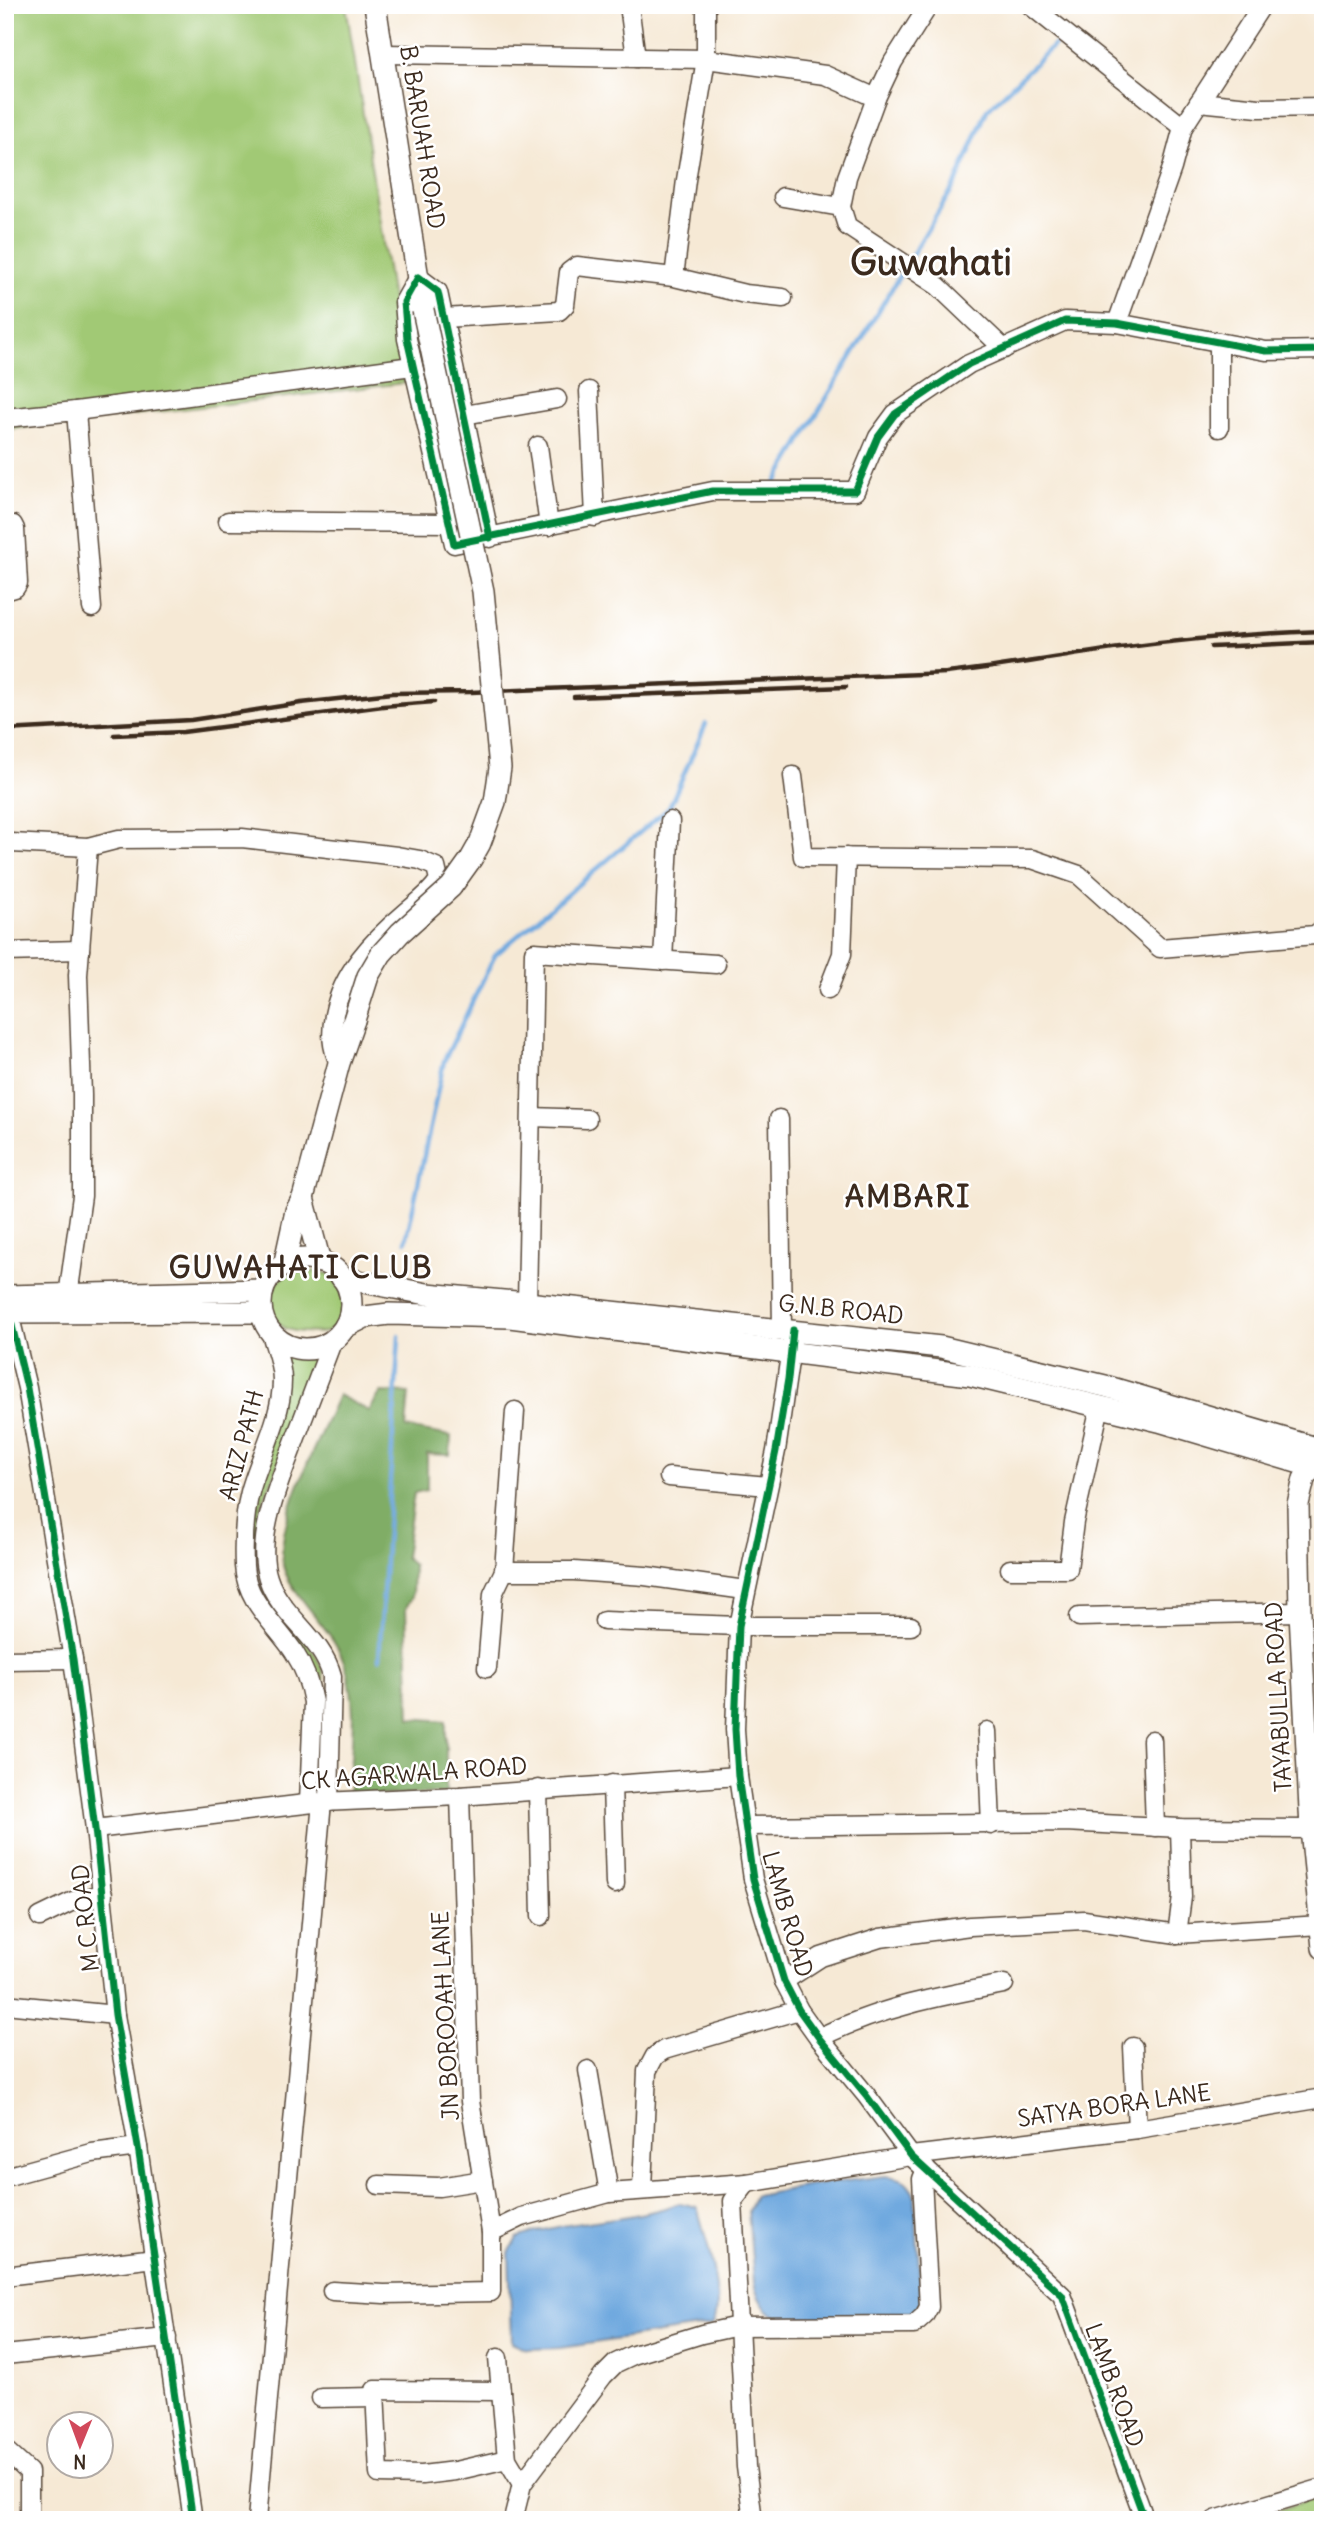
<svg xmlns="http://www.w3.org/2000/svg" width="1328" height="2525" viewBox="0 0 1328 2525" font-family="Delius,sans-serif">
	<style>
		.green { fill: #a1c974; stroke: #6e7a49; stroke-width: 2 }
		.forest { fill: #80ad66; stroke: #5e6c42; stroke-width: 2 }
		.water { fill: #6fa9df; stroke: #556a7e; stroke-width: 2 }
		.lines { fill: none; stroke-linecap: round; stroke-linejoin: round }
		.stream { stroke: #6fa9df; stroke-width: 4.5 }
		.minor-casing { stroke: #574739; stroke-width: 21 }
		.major-casing { stroke: #574739; stroke-width: 24 }
		.minor { stroke: #fff; stroke-width: 18 }
		.major { stroke: #fff; stroke-width: 21 }
		.rail { stroke: #3b2a1e; stroke-width: 4.5 }
		.major-bridge-casing { stroke: #574739; stroke-width: 24; stroke-linecap: butt }
		.major-bridge { stroke: #fff; stroke-width: 21 }
		.cycleway-casing { stroke: #fff; stroke-width: 11 }
		.cycleway { stroke: #00873e; stroke-width: 7 }
		.labels { text-anchor: middle; dominant-baseline: central; stroke-width: 5; stroke-linejoin: round; paint-order: stroke }
		.street-label { font-size: 23px; fill: #3b2a1e; stroke: #fff }
		.district-label { font-size: 30px; font-weight: bold; letter-spacing: 2px; fill: #3b2a1e; stroke: #fff }
		.town-label { font-size: 37px; font-weight: bold; fill: #3b2a1e; stroke: #fff }
	</style>
	<rect width="100%" height="100%" fill="#fff"/>
	<filter id="ink" filterUnits="userSpaceOnUse"><feTurbulence type="fractalNoise" baseFrequency=".0143" numOctaves="2"/><feDisplacementMap in="SourceGraphic" scale="14" xChannelSelector="R" yChannelSelector="G"/><feConvolveMatrix kernelMatrix="1 2 1 2 8 2 1 2 1" color-interpolation-filters="sRGB"/></filter>
	<filter id="wash" filterUnits="userSpaceOnUse"><feTurbulence type="fractalNoise" baseFrequency=".00686" numOctaves="4" result="noise"/><feDisplacementMap in="SourceGraphic" scale="28" xChannelSelector="R" yChannelSelector="G"/><feGaussianBlur stdDeviation="1.57" result="paint"/><feColorMatrix in="noise" values="0 0 0 0 0 0 0 0 0 0 0 0 0 0 0 0 0 1.4 0 .05"/><feComposite in="paint" operator="in"/></filter>
	<g filter="url(#wash)">
		<rect width="100%" height="100%" fill="#f6e9d5"/>
		<!-- green -->
		<g class="green">
			<polygon points="5,5 346,5 405,383 5,430"/>
			<path d="M300,1271C310,1272 323,1270 332,1276C353,1289 350,1325 325,1332C318,1334 310,1332 303,1332C291,1331 281,1329 275,1318C260,1294 276,1276 300,1271Z"/>
			<polygon points="286,1355 316,1359 325,1355 260,1508 255,1546 255,1563 260,1584 267,1596 315,1654 323,1671 324,1697 318,1783 317,1697 254,1585 249,1554 253,1513"/>
			<polygon points="1323,2495 1323,2520 1249,2520"/>
		</g>
		<!-- forest -->
		<path class="forest" d="M381,1392L409,1393L406,1428L451,1436L450,1455L427,1454V1490L414,1493L405,1557L413,1565L412,1597L406,1608L410,1718L446,1721V1793L348,1796C351,1745 363,1686 333,1640C321,1621 286,1585 283,1565C275,1520 320,1438 338,1395L369,1411Z"/>
		<!-- water -->
		<g class="water">
			<path d="M884,2176C903,2177 910,2181 915,2198L921,2301L911,2316L782,2319C767,2315 757,2298 754,2283L748,2211L755,2196L808,2186Z"/>
			<path d="M680,2203L697,2207C704,2231 727,2306 712,2325L561,2348L527,2349L512,2342L509,2253L517,2238C570,2218 627,2223 680,2203Z"/>
		</g>
		<g class="lines">
			<!-- stream -->
			<g class="stream">
				<polyline points="912,255 956,183 987,110 1054,45"/>
				<polyline points="774,486 900,275"/>
				<polyline points="406,1241 444,1061 495,955 669,808 706,724"/>
				<polyline points="379,1659 399,1336"/>
			</g>
		</g>
	</g>
	<g filter="url(#ink)">
		<g class="lines">
			<!-- minor casing -->
			<g class="minor-casing">
				<g id="minor">
					<polyline points="629,5 636,58"/>
					<polyline points="929,5 893,62 876,98 847,177 841,207 847,226 938,286 1004,349"/>
					<polyline points="1030,5 1183,127"/>
					<polyline points="384,54 706,59 825,75 876,98"/>
					<polyline points="1199,102 1259,108 1323,107"/>
					<polyline points="783,197 841,207"/>
					<polyline points="674,277 686,180 706,59 706,5"/>
					<polyline points="444,318 559,311 565,305 569,272 577,266 674,277 745,294 783,298"/>
					<polyline points="1117,323 1172,168 1183,127 1262,5"/>
					<polyline points="1219,342 1219,428"/>
					<polyline points="589,391 595,517"/>
					<polyline points="76,411 412,366"/>
					<polyline points="464,415 557,399"/>
					<polyline points="5,418 76,411 92,608"/>
					<polyline points="538,446 549,526"/>
					<polyline points="228,521 448,523"/>
					<polyline points="5,524 13,525 15,529 18,583 15,588 5,591"/>
					<polyline points="490,538 438,292 418,277 404,302 407,339 454,544 713,491 855,491 878,437 895,414 969,364 1065,321 1117,323 1266,351 1323,350"/>
					<polyline points="793,776 803,857 1032,859 1079,875 1160,948 1315,935 1323,929"/>
					<path d="M11,843L88,847L119,839L242,838L397,856L420,860L436,867L439,880C430,894 417,903 404,914C372,941 342,973 334,1015C331,1033 331,1046 339,1063"/>
					<polyline points="5,952 80,950"/>
					<polyline points="663,961 670,821"/>
					<polyline points="828,990 842,954 846,857"/>
					<polyline points="532,1117 587,1119"/>
					<polyline points="779,1119 782,1329"/>
					<polyline points="68,1296 82,1196 82,1095 78,975 88,847"/>
					<polyline points="527,1303 534,952 716,964"/>
					<polyline points="9,1313 27,1388 73,1659 95,1829 115,2015 138,2147 193,2520"/>
					<path d="M271,1333C275,1348 282,1364 282,1380C282,1419 260,1455 250,1492C244,1516 243,1542 244,1566C246,1601 276,1625 294,1652C304,1667 310,1685 313,1702L309,1803"/>
					<polyline points="792,1341 776,1451 739,1626 735,1729 738,1776 753,1879 784,1981 799,2010 819,2038 866,2095 911,2156 1062,2295 1145,2520"/>
					<polyline points="669,1477 768,1486"/>
					<polyline points="1010,1569 1068,1569 1074,1522 1100,1406"/>
					<polyline points="504,1571 515,1411"/>
					<polyline points="1079,1617 1300,1612"/>
					<polyline points="604,1621 739,1626 911,1626"/>
					<polyline points="5,1660 73,1659"/>
					<polyline points="487,1668 493,1594 504,1571 574,1571 645,1576 745,1590"/>
					<polyline points="987,1731 991,1825"/>
					<polyline points="1152,1740 1155,1827"/>
					<polyline points="612,1784 615,1884"/>
					<polyline points="538,1789 541,1916"/>
					<path d="M329,1802L332,1676C322,1637 280,1616 268,1578C254,1535 282,1477 296,1437C308,1405 320,1373 332,1342"/>
					<polyline points="746,1826 1065,1822 1180,1828 1311,1829"/>
					<polyline points="95,1829 322,1802 460,1796 738,1776"/>
					<polyline points="40,1917 73,1901 103,1894"/>
					<polyline points="1177,1934 1182,1897 1180,1828"/>
					<polyline points="784,1981 821,1957 880,1938 970,1926 1084,1920 1177,1934 1320,1925"/>
					<polyline points="5,2004 115,2015"/>
					<path d="M819,2038C877,2008 940,1996 1004,1984"/>
					<polyline points="1133,2047 1137,2129"/>
					<polyline points="588,2070 609,2193"/>
					<polyline points="5,2177 92,2153 138,2147"/>
					<polyline points="747,2183 733,2201 746,2467 753,2520"/>
					<polyline points="379,2185 439,2187 483,2180"/>
					<polyline points="642,2189 647,2071 655,2056 664,2050 799,2010"/>
					<polyline points="491,2232 522,2217 609,2193 747,2183 911,2156 1137,2129 1323,2098"/>
					<polyline points="5,2276 155,2258"/>
					<polyline points="332,2291 384,2294 491,2292 491,2232 470,2101 460,1796"/>
					<polyline points="5,2355 167,2338"/>
					<polyline points="498,2358 507,2459 522,2484"/>
					<polyline points="501,2391 375,2390 379,2474 422,2475 455,2471 507,2459"/>
					<polyline points="321,2398 375,2397"/>
					<polyline points="5,2450 29,2472 29,2516"/>
					<polyline points="257,2520 322,1802"/>
					<polyline points="513,2520 522,2484 603,2376 616,2363 633,2355 702,2334 738,2326 914,2325 924,2316 929,2307 922,2179 926,2169"/>
					<polyline points="1215,2520 1323,2488"/>
				</g>
			</g>
			<!-- major casing -->
			<g class="major-casing">
				<g id="major">
					<polyline points="375,5 423,310"/>
					<polyline points="303,1198 320,1262"/>
					<circle cx="306" cy="1304" r="45"/>
					<polyline points="284,1266 296,1211 303,1198 339,1063 354,1020"/>
					<polyline points="342,1278 427,1294 527,1303 941,1347 1105,1386 1323,1450 1304,1479 1298,1504 1300,1612 1311,1829 1323,1948"/>
					<polyline points="5,1296 263,1290"/>
					<polyline points="5,1313 261,1312"/>
					<polyline points="345,1327 365,1317 389,1314 510,1317 970,1375 1159,1421 1310,1466"/>
				</g>
			</g>
			<!-- minor -->
			<use href="#minor" class="minor"/>
			<!-- major -->
			<use href="#major" class="major"/>
			<!-- rail -->
			<g class="rail">
				<polyline points="1211,647 1323,642"/>
				<polyline points="574,697 846,687"/>
				<path d="M5,730L191,720L301,703L392,693L471,692L946,673C1005,667 1062,656 1120,648C1188,639 1255,633 1323,631"/>
				<polyline points="114,735 183,732 383,706 434,702"/>
			</g>
			<!-- major-bridge casing -->
			<g class="major-bridge-casing">
				<polyline id="major-bridge" points="354,1020 368,976 381,954 400,933 451,887 471,859 480,843 495,802 500,768 483,591 423,310"/>
			</g>
			<!-- major-bridge -->
			<use href="#major-bridge" class="major-bridge"/>
			<!-- cycleway casing -->
			<g class="cycleway-casing">
				<g id="cycleway">
					<polyline points="490,538 438,292 418,277 404,302 407,339 454,544 713,491 855,491 878,437 895,414 969,364 1065,321 1117,323 1266,351 1323,350"/>
					<polyline points="9,1313 27,1388 73,1659 95,1829 115,2015 138,2147 193,2520"/>
					<polyline points="793,1330 788,1379 776,1451 739,1626 735,1729 738,1776 753,1879 784,1981 799,2010 819,2038 866,2095 911,2156 1062,2295 1145,2520"/>
				</g>
			</g>
			<!-- cycleway -->
			<use href="#cycleway" class="cycleway"/>
		</g>
	</g>
	<g class="labels">
		<!-- street labels -->
		<g class="street-label">
			<text transform="translate(423 137) rotate(81)">B. BARUAH ROAD</text>
			<text transform="translate(841 1309) rotate(6)">G.N.B ROAD</text>
			<text transform="translate(241 1445) rotate(-75)">ARIZ PATH</text>
			<text transform="translate(1278 1697) rotate(-93)">TAYABULLA ROAD</text>
			<text transform="translate(414 1773) rotate(-4)">CK AGARWALA ROAD</text>
			<text transform="translate(788 1914) rotate(74)">LAMB ROAD</text>
			<text transform="translate(85 1918) rotate(-96)">M C ROAD</text>
			<text transform="translate(445 2016) rotate(-93)">JN BOROOAH LANE</text>
			<text transform="translate(1114 2105) rotate(-8)">SATYA BORA LANE</text>
			<text transform="translate(1115 2385) rotate(70)">LAMB ROAD</text>
		</g>
		<!-- district labels -->
		<g class="district-label">
			<text x="908" y="1196">AMBARI</text>
			<text x="301" y="1267">GUWAHATI CLUB</text>
		</g>
		<!-- town labels -->
		<g class="town-label">
			<text x="931" y="262">Guwahati</text>
		</g>
	</g>
	<!-- margin -->
	<rect width="1328" height="2525" fill="none" stroke="#fff" stroke-width="28"/>
	<!-- north arrow -->
	<g transform="translate(80 2445) rotate(181)"><circle r="33" fill="#ffffff" stroke="#b1aaa5" stroke-width="2"/>
	<path d="M0-5L12 26L0 18L-12 26Z" fill="#d1495b"/>
	<text y="-10" font-size="19" font-weight="bold" text-anchor="middle" fill="#3b2a1e">N</text>
	</g>
</svg>
